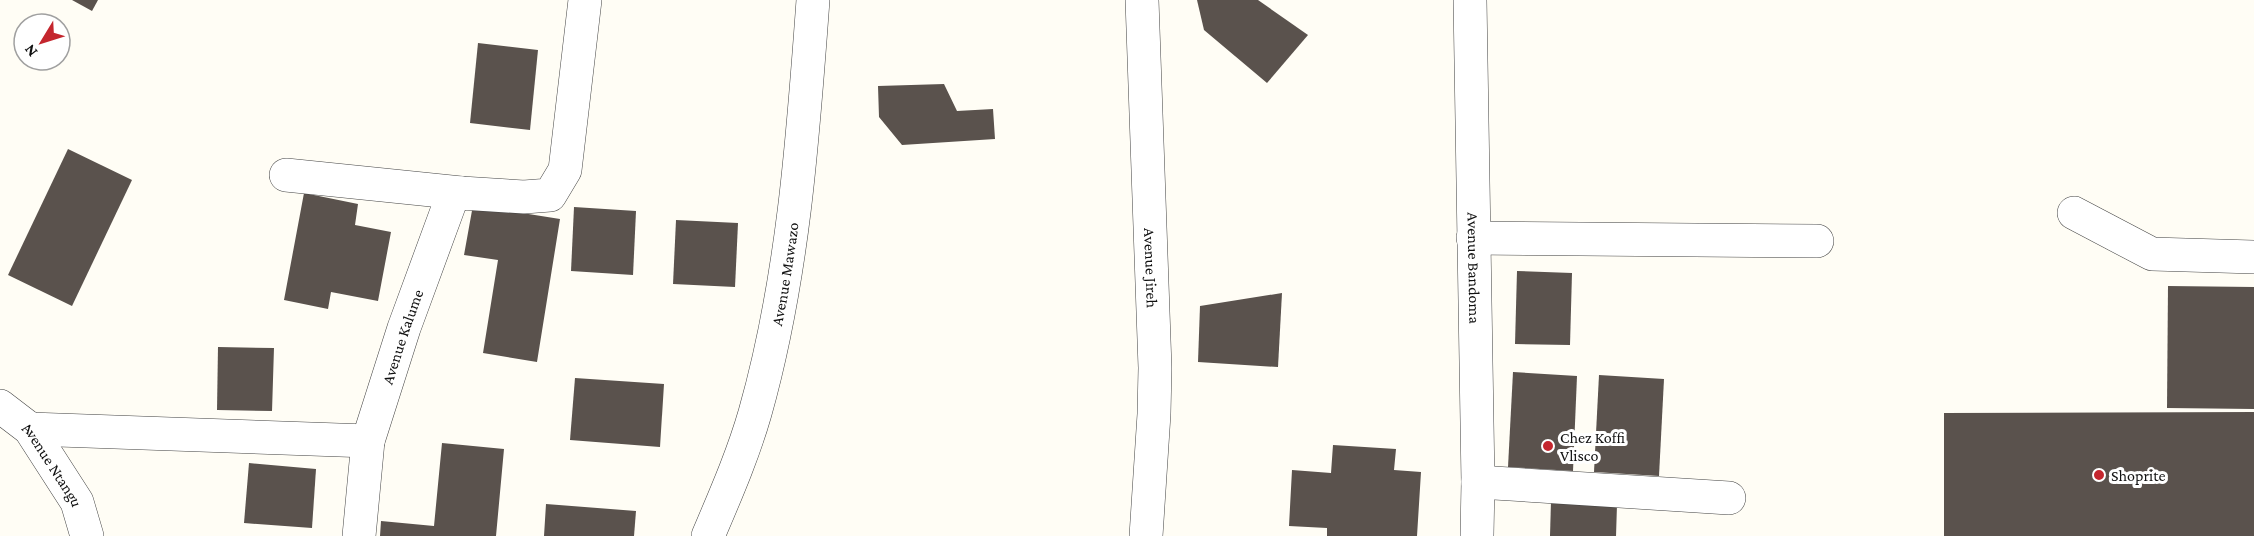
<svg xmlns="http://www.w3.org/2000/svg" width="2254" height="536" viewBox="0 0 2254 536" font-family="'Crimson Pro',serif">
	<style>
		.building { fill: #5a524d }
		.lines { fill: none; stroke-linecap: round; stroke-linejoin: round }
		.minor-casing { stroke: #444; stroke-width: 34 }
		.minor { stroke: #fff; stroke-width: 33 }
		.poi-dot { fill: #c4262e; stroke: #fff; stroke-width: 2 }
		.labels { text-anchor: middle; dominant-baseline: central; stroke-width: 6; stroke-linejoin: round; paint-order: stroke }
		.street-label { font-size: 16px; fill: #111; stroke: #fff }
		.poi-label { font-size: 16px; fill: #111; stroke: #fff; text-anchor: start }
	</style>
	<rect width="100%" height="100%" fill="#fffdf5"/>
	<!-- building -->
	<g class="building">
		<polygon points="72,0 98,0 92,11"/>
		<polygon points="1197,0 1258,0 1308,35 1267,83 1204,30"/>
		<polygon points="478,43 538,50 530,130 470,123"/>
		<polygon points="944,84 957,111 993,109 995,139 902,145 879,117 878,86"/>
		<polygon points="68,149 132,180 72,306 8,275"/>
		<polygon points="304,193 358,204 355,225 391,232 378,301 331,292 328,309 284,300"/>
		<polygon points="473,205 560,219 537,362 483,353 498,260 464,255"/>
		<polygon points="574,207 636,211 633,275 571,271"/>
		<polygon points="676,220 738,223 735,287 673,284"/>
		<polygon points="1517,271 1572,273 1570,345 1515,344"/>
		<polygon points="2168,286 2254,287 2254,409 2167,408"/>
		<polygon points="1282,293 1278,367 1198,362 1200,306"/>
		<polygon points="218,347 274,348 272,411 217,410"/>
		<polygon points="1513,372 1577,376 1573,471 1508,467"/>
		<polygon points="1599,375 1664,379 1659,476 1594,472"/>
		<polygon points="575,378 664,384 660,447 570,440"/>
		<polygon points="2254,412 2254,536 1944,536 1944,413"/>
		<polygon points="442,443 504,449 496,536 380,536 381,521 434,526"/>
		<polygon points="1333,445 1396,449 1394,470 1421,472 1417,536 1327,536 1327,528 1289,526 1292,470 1331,473"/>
		<polygon points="249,463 316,469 312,528 244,523"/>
		<polygon points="1551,501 1617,504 1616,536 1550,536"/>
		<polygon points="546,504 636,511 634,536 544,536"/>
	</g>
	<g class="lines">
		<!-- minor casing -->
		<g class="minor-casing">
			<g id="minor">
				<path id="s1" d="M1142,0L1155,368L1154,414L1146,536"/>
				<path id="s2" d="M1470,0L1478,482L1477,536"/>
				<polyline points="286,175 461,193"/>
				<polyline points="2074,213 2152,254 2254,257"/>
				<polyline points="1473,238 1817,241"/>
				<path id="s3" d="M0,406L30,429L77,502L87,536"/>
				<path id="s4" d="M30,429L368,441L404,328L451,200L461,193L524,197L550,195L565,170L585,0"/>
				<polyline points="1478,482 1729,498"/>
				<polyline points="359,536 368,441"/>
				<path id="s5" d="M708,536C725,496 743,455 755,413C793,279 803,138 813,0"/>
			</g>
		</g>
		<!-- minor -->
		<use href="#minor" class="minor"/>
	</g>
	<!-- markers -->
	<g class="poi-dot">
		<circle cx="1548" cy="446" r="6"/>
		<circle cx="2099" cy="475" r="6"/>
	</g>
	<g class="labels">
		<!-- street labels -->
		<g class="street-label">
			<text stroke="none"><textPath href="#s1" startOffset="268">Avenue Jireh</textPath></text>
			<text stroke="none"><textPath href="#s2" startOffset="268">Avenue Bandoma</textPath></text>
			<text stroke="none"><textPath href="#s5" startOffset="274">Avenue Mawazo</textPath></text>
			<text stroke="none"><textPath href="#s4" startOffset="448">Avenue Kalume</textPath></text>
			<text stroke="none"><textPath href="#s3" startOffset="80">Avenue Ntangu</textPath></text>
		</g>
		<!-- poi labels -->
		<g class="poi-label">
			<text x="1560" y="437">Chez Koffi<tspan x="1560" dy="18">Vlisco</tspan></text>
			<text x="2111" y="475">Shoprite</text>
		</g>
	</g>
	<!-- north arrow -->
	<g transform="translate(42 42) rotate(232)"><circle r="28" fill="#ffffff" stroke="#a0a0a0" stroke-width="1.5"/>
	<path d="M0-4.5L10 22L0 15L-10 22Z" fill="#c4262e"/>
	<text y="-9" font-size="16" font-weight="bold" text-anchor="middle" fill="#111111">N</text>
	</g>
</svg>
